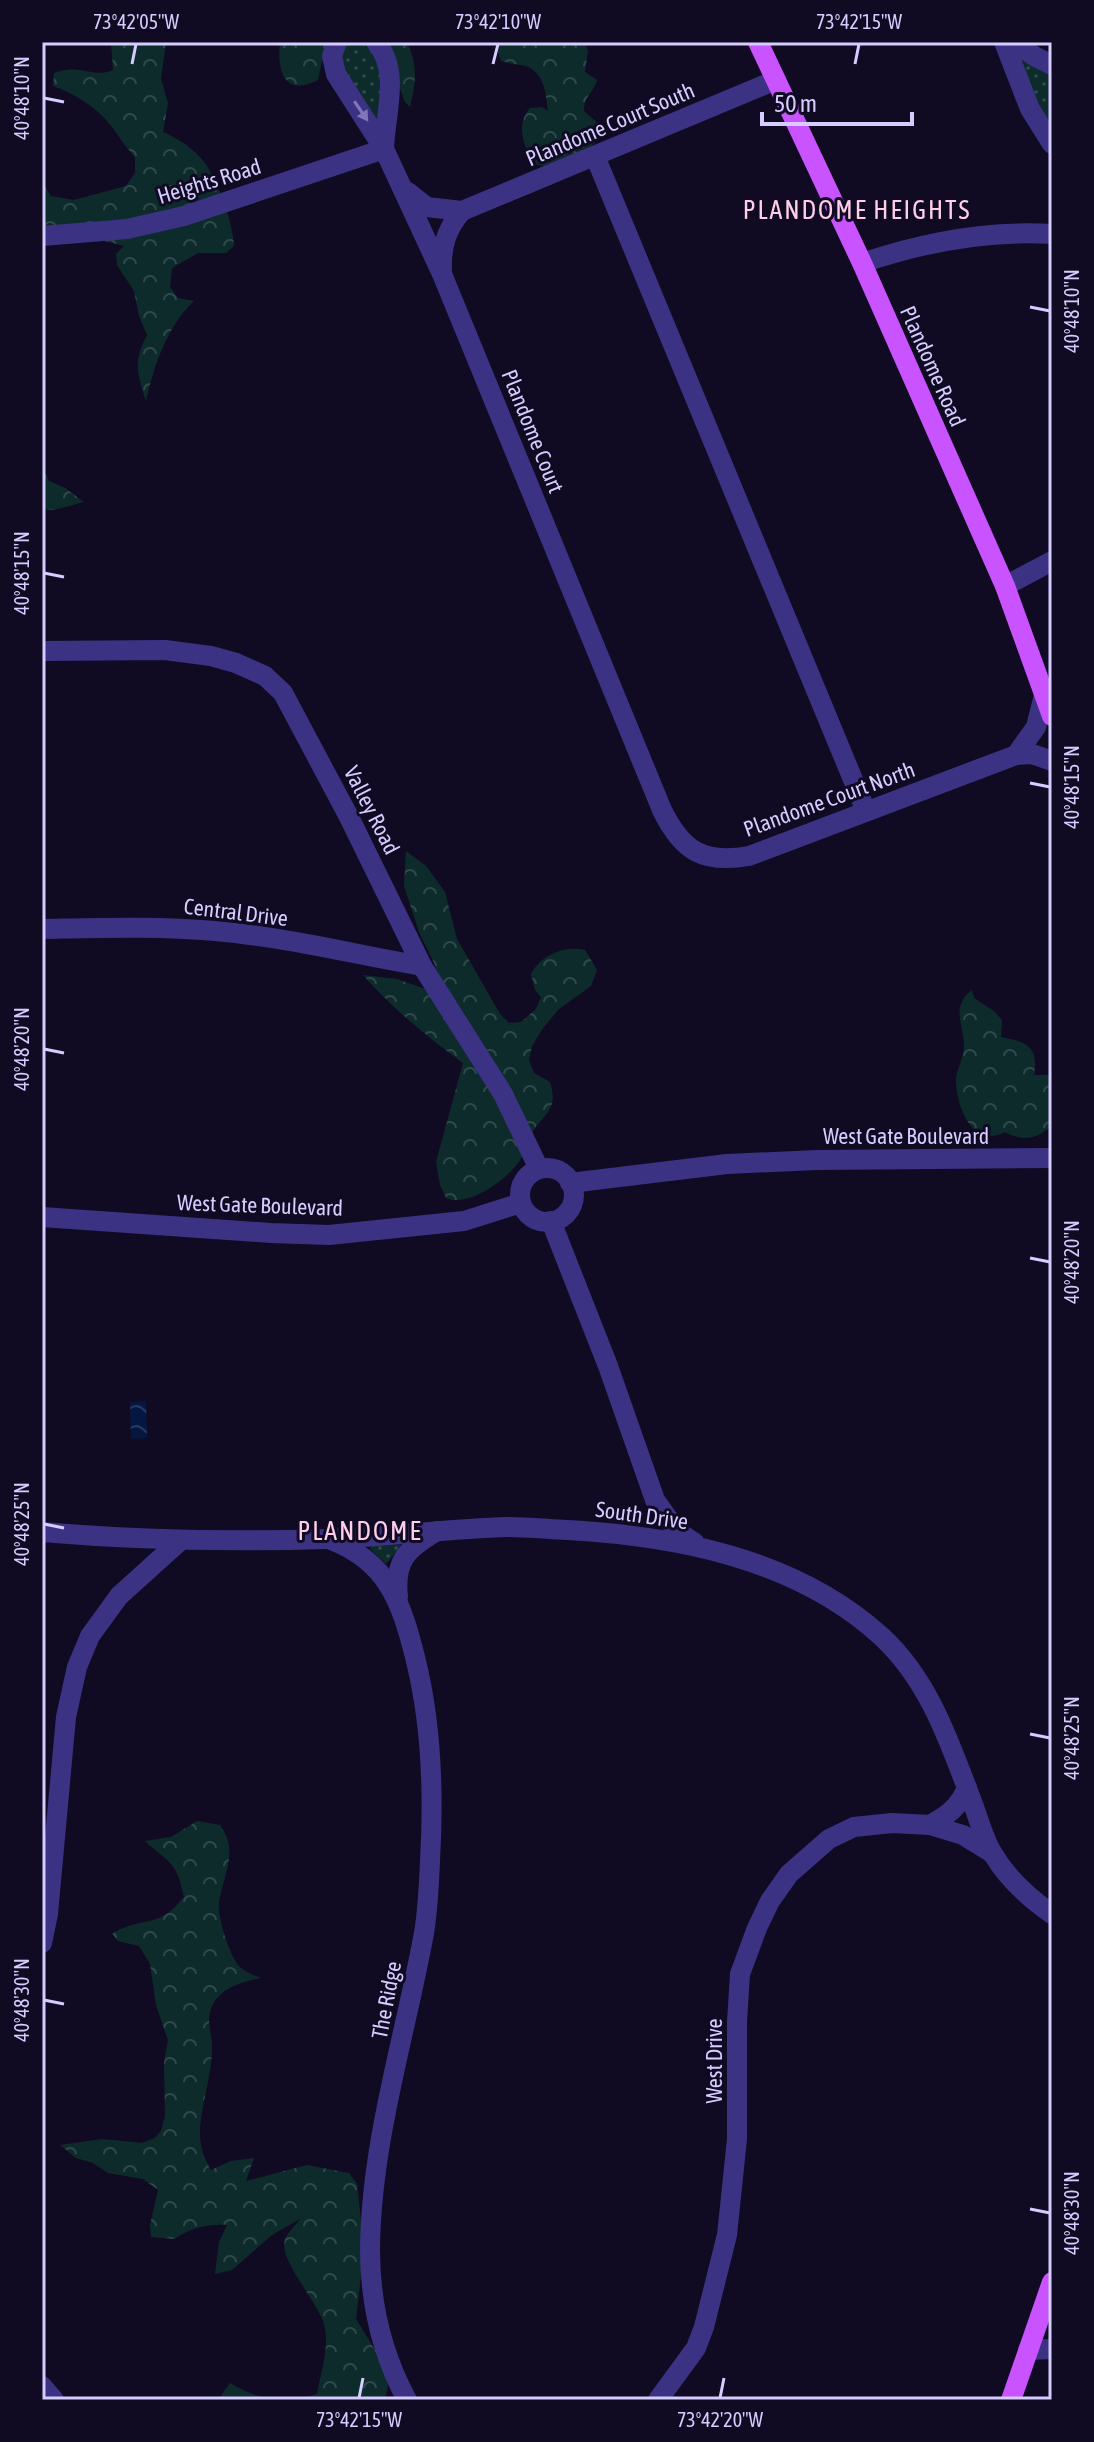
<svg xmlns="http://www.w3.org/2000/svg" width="1094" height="2442" viewBox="0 0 1094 2442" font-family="'Asap Condensed',sans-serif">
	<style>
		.grass { fill: url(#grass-dots) }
		.forest { fill: url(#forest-crowns) }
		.water { fill: url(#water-waves) }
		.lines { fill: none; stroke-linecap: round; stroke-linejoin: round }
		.minor { stroke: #3b3284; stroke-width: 20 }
		.major { stroke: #c953ff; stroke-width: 20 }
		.oneway { fill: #8077bb }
		.ticks { fill: none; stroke: #d5ccff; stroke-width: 3 }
		.labels { text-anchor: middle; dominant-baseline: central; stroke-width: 6; stroke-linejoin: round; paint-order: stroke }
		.street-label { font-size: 22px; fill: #d5ccff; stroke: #100b22 }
		.quarter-label { font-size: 26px; letter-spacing: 2px; fill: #ffceea; stroke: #100b22 }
		.neatline { fill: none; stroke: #d5ccff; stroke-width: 3 }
		.ticks-label { font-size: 20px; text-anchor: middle; fill: #d5ccff }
	</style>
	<defs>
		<pattern id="grass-dots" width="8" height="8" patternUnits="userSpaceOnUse" patternTransform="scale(2)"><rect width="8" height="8" fill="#0e2b2c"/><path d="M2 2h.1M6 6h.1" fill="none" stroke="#30494c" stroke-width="1.8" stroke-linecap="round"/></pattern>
		<pattern id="forest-crowns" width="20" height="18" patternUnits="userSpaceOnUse" patternTransform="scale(2)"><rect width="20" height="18" fill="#0e2b2c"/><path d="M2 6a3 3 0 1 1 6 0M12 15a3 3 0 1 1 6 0" fill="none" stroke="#30494c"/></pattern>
		<pattern id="water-waves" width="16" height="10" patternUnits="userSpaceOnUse" patternTransform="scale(2)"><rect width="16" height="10" fill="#051741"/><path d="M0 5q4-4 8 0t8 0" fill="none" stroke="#29385e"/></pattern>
	</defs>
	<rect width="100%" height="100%" fill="#100b22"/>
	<!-- grass -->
	<g class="grass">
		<polygon points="337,42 376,42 384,51 385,135 336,74"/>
		<polygon points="1014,42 1052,65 1052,144"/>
		<polygon points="372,1546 400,1545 401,1546 386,1564 370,1549"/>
	</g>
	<!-- forest -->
	<g class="forest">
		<path d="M111,42H166L161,79L168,103L163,132C177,138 189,146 200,157C216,174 233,222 234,246L226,253H198L172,268L170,287L178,298L194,301C167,326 154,366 146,401C137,373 133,362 147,335L139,316L134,291L117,265L116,254L124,246L42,225V182L51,196L74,200L126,186L135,173V157C124,146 117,132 107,121C95,106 71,92 53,86L54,73C80,63 94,79 113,70Z"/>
		<path d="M280,42H334L322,61L318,80C284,97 277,71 280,42Z"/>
		<path d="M383,42H407C418,67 416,81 410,107L405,102Z"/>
		<path d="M495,42L584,43L588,50L585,72L597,80C594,92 584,96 584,111C588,116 596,120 599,125C610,143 565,162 553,168L534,164C524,146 515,126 530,108L542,107L548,111C546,95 545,73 526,66C518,64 509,64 501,61Z"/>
		<polygon points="42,467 49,481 65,488 84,502 54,510 42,509"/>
		<path d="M406,851L426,866L445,892L457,939L500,1014L509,1023L521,1022L536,1009L541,997L535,990L531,974C541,955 565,945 585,950L597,970L591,986L559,1009L543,1028L532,1046L529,1060L534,1073L550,1082C558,1109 547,1111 533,1131C527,1140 526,1151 520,1160C508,1179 469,1208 446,1198L440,1185L436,1162L463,1063C427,1037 392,1008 363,975L397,979L431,991L435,965L419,932L404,886Z"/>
		<path d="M972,990L974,998L994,1011L1002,1020L1001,1037C1026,1042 1039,1046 1034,1075H1052V1125C1038,1139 1023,1142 1005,1132C973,1149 957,1108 956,1082C955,1072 964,1059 964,1046C964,1024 950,1007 972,990Z"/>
		<path d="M197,1821L220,1825C239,1851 224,1873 219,1902C217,1916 229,1955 239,1966C244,1972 254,1975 261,1978C242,1982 223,1987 213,2004C205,2018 212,2033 212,2047C212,2075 202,2101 200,2128C199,2143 203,2157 211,2170L231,2161L254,2158L246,2181L307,2165L349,2173L357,2184L364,2249L356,2319L383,2363L388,2385L385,2400H218L230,2383C257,2400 286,2404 317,2394C321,2372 330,2346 324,2324C317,2300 278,2260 285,2239C288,2232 296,2225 300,2219L272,2235L232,2270L215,2274L219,2242L227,2225C206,2224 192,2228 174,2239L151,2237L150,2225L158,2190L143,2179L108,2173L93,2163L76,2158L60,2145L102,2139L142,2143L155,2138L161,2131L165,2116L164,2063L168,2040L156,2005L150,1964L139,1946L118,1941L112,1934C132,1920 153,1925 169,1912C175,1908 179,1902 184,1897C181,1886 179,1873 171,1864C164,1856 153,1849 145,1841L171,1837Z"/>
	</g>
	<!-- water -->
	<polygon class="water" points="146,1401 147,1438 131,1439 130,1402"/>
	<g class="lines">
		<!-- minor -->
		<g class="minor">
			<path d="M337,42L332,56L336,74L384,149C385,114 401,71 376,42"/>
			<polyline points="1004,42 1030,109 1052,144"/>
			<polyline points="1014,42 1034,56 1052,65"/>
			<polyline points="595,156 866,811"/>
			<polyline points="408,192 427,207 462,211 776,80"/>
			<path d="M42,236L127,229L184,216L384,149L442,274L662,810C682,851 703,864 749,856L1016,755L1036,727L1044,695"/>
			<path d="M862,263C924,242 986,230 1052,234"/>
			<path d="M442,269C441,246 447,228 462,211"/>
			<polyline points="1005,586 1052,561"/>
			<polyline points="42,651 165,650 211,656 236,663 265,676 283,693 349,817 422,966 503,1094 539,1169"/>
			<polyline points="1016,755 1032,754 1052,761"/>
			<path d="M42,929C100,928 157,926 215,931C284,937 353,954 422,966"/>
			<circle cx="547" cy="1195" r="27"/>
			<polyline points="570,1183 727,1164 817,1160 1052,1158"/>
			<polyline points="42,1217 271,1233 329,1235 464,1221 521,1203"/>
			<polyline points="551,1221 608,1366 655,1500 677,1531 695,1543"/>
			<path d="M42,1532C136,1540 231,1542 326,1539C386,1537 446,1529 507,1527C526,1527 547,1529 567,1530C677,1536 796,1559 881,1636C930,1681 950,1744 973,1804C979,1820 984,1840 993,1854C1007,1878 1029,1898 1052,1914"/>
			<path d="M331,1540C388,1562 401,1602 415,1657C432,1724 434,1792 430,1861C429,1885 428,1909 424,1933C405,2037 371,2142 370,2249C370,2301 382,2354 407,2400"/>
			<path d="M398,1597C394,1560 407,1549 437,1531"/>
			<path d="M930,1825C948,1815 959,1807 967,1788"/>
			<polyline points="42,1943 48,1914 66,1717 77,1667 90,1636 119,1596 181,1540"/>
			<polyline points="1028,2350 1052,2349"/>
			<polyline points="42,2386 54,2400"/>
			<polyline points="658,2400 696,2348 704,2327 727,2235 737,2139 737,2022 740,1974 757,1928 770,1901 789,1874 829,1839 854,1827 892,1823 930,1825 963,1835 992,1853"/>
		</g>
		<!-- major -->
		<g class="major">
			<polyline points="758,42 862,263 1005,586 1052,716"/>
			<polyline points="1011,2400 1052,2282"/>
		</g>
	</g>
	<!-- one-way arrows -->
	<defs><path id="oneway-solid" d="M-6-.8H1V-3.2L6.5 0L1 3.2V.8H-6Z" transform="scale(2)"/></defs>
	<use class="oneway" href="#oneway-solid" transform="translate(361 111) rotate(56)"/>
	<!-- ticks -->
	<path class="ticks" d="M132,64L136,44M493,64L498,44M855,64L859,44M44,98L64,102M1030,307L1050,311M44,573L64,577M1030,783L1050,787M44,1049L64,1053M1030,1258L1050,1262M44,1524L64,1528M1030,1734L1050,1738M44,2000L64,2004M1030,2209L1050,2213M359,2398L363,2378M720,2398L724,2378"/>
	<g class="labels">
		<!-- street labels -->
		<g class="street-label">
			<text transform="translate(610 124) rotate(-23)">Plandome Court South</text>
			<text transform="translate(209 181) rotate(-17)">Heights Road</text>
			<text transform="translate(933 366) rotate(66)">Plandome Road</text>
			<text transform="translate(533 431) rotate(68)">Plandome Court</text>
			<text transform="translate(829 799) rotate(-20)">Plandome Court North</text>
			<text transform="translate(372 810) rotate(63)">Valley Road</text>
			<text transform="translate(236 912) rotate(7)">Central Drive</text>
			<text x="906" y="1136">West Gate Boulevard</text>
			<text transform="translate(260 1205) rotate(2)">West Gate Boulevard</text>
			<text transform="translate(642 1515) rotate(8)">South Drive</text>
			<text transform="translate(386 2000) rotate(-79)">The Ridge</text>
			<text transform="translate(714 2061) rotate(-90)">West Drive</text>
		</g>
		<!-- quarter labels -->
		<g class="quarter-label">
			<text x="857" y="210">PLANDOME HEIGHTS</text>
			<text x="360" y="1531">PLANDOME</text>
		</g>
	</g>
	<!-- border -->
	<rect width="1094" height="2442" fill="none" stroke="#100b22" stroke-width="88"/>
	<!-- scale -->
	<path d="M762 112v12h150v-12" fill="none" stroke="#d5ccff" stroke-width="4"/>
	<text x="774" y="112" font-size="24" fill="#d5ccff" stroke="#100b22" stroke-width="6" paint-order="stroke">50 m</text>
	<rect x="44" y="44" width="1006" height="2354" class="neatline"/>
	<g class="ticks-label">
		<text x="136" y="29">73°42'05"W</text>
		<text x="498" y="29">73°42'10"W</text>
		<text x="859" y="29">73°42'15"W</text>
		<text transform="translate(22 98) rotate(-90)" y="7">40°48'10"N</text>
		<text transform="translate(1072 311) rotate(-90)" y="7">40°48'10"N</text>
		<text transform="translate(22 573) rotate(-90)" y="7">40°48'15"N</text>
		<text transform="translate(1072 787) rotate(-90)" y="7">40°48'15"N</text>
		<text transform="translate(22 1049) rotate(-90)" y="7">40°48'20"N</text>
		<text transform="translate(1072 1262) rotate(-90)" y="7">40°48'20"N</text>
		<text transform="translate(22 1524) rotate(-90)" y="7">40°48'25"N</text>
		<text transform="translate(1072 1738) rotate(-90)" y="7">40°48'25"N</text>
		<text transform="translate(22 2000) rotate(-90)" y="7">40°48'30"N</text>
		<text transform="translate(1072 2213) rotate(-90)" y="7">40°48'30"N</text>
		<text x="359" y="2427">73°42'15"W</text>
		<text x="720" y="2427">73°42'20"W</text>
	</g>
</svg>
